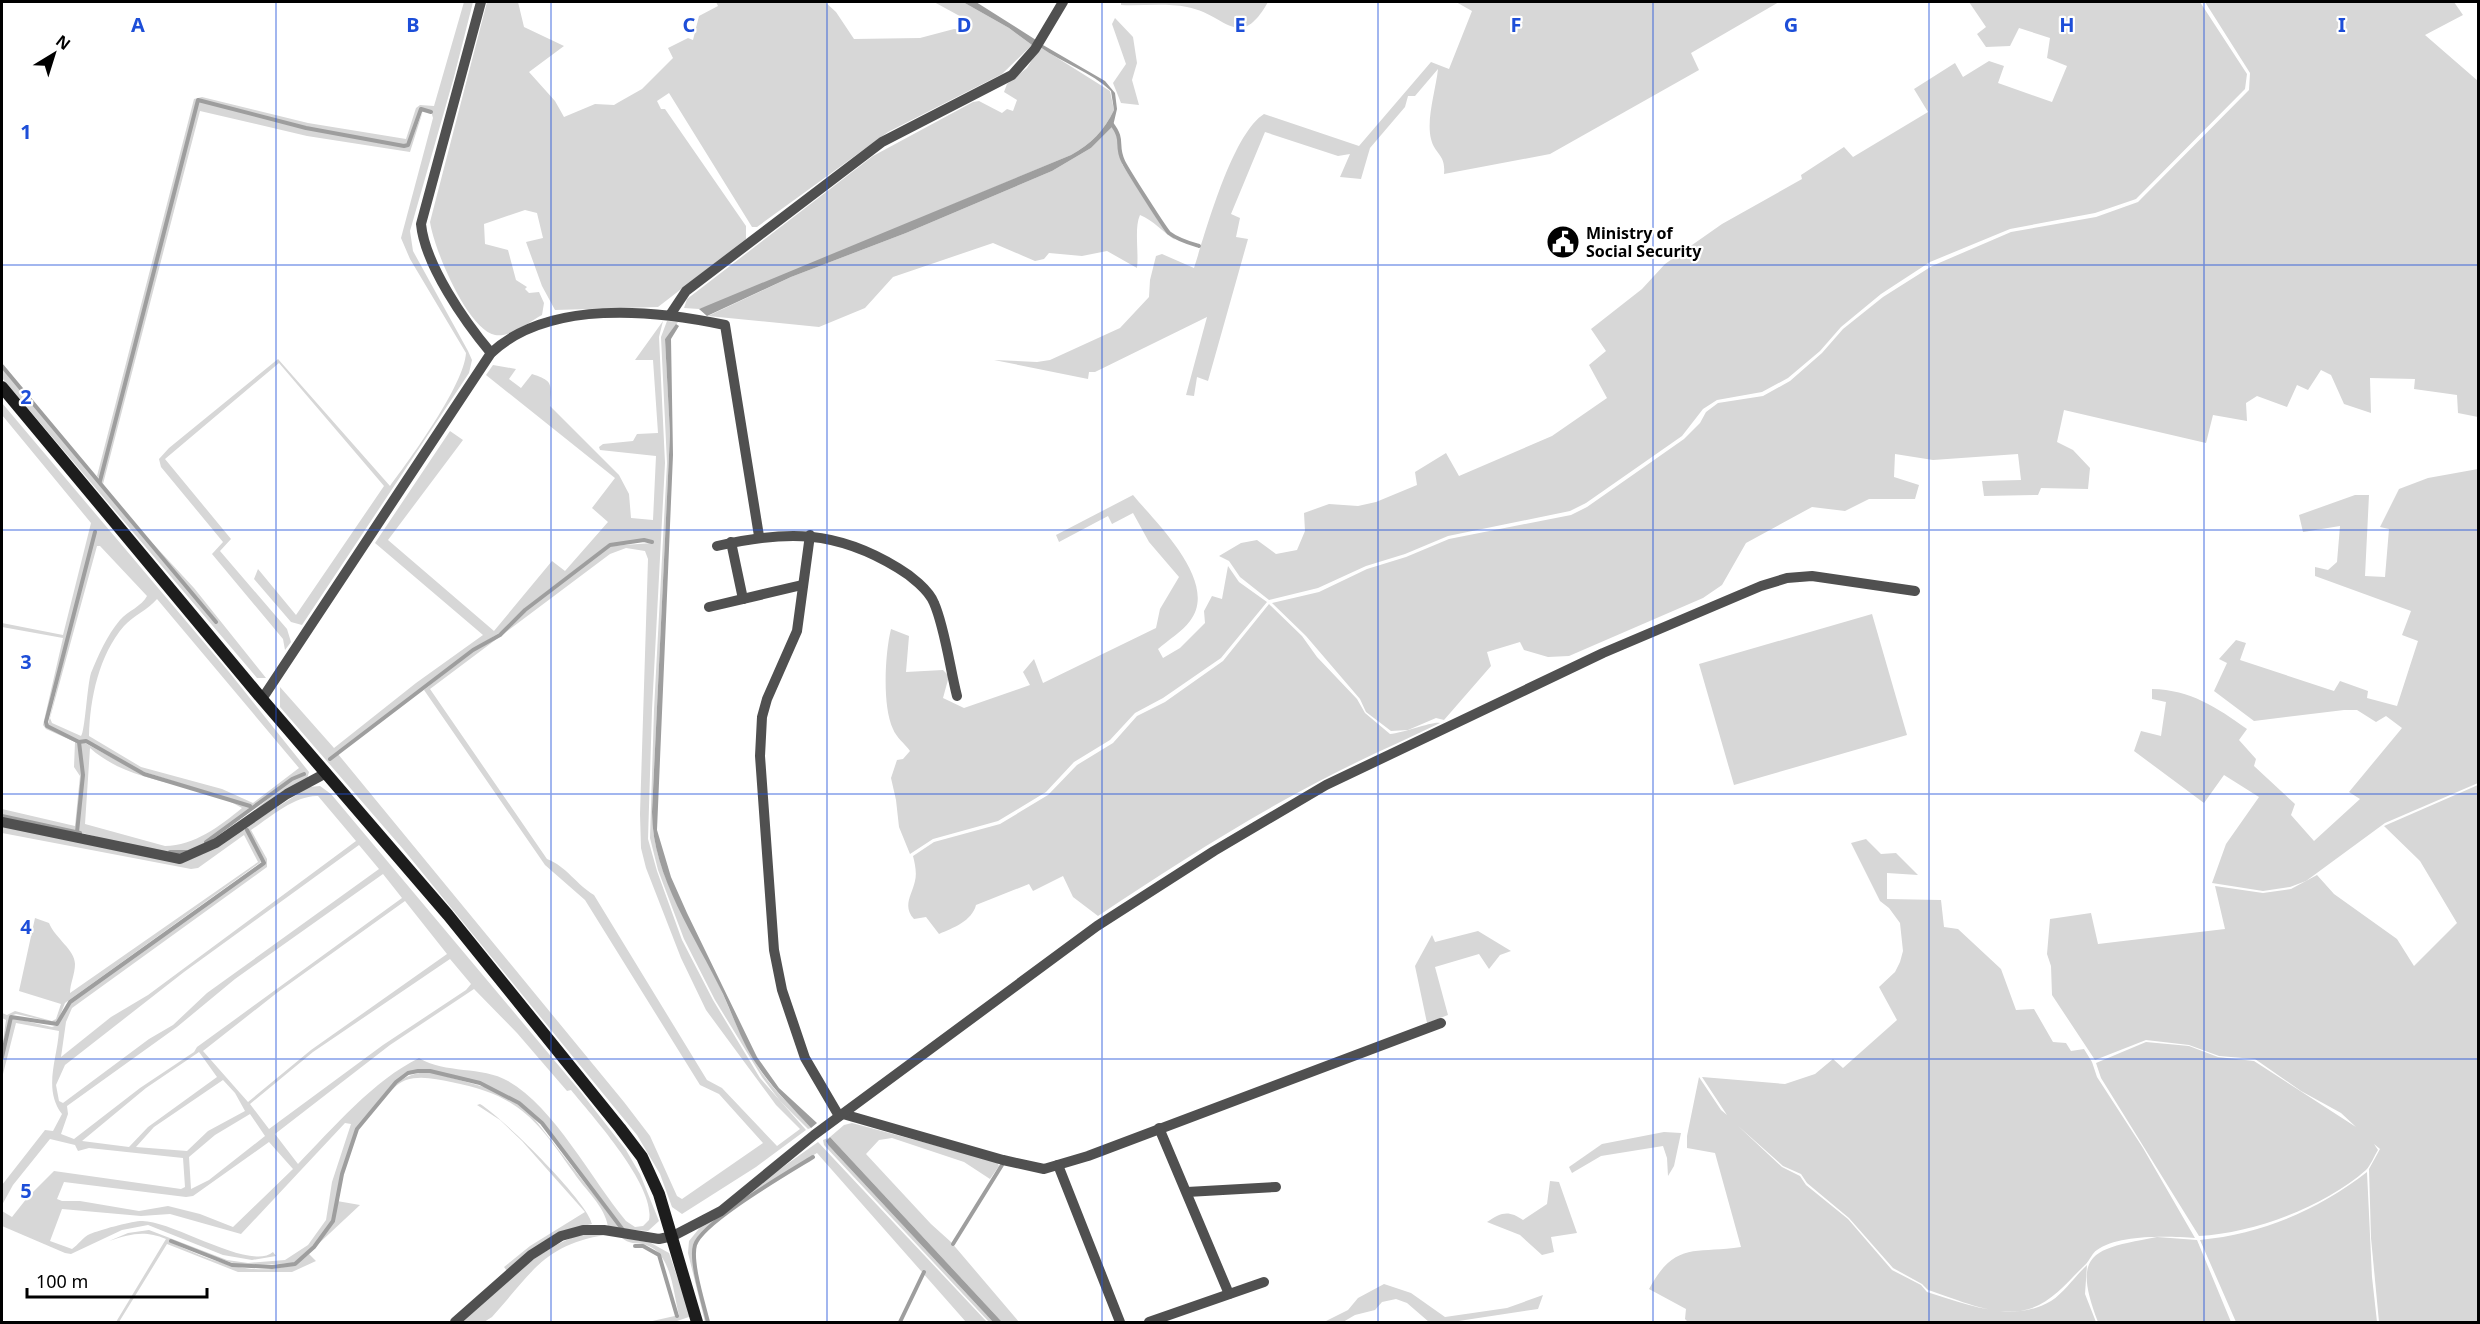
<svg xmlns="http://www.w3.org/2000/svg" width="2480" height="1324" viewBox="0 0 2480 1324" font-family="'Noto Sans',sans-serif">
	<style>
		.green { fill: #d7d7d7; fill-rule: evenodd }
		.water { fill: #9e9e9e }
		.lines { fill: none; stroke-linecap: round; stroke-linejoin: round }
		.stream { stroke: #9e9e9e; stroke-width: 4 }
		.minor { stroke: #505050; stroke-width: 10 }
		.secondary { stroke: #1d1d1d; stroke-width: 12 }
		.grid { fill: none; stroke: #1d4ed8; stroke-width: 1.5; stroke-opacity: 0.55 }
		.labels { text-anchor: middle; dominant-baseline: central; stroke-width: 4.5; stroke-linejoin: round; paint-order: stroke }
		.poi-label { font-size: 16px; font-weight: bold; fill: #000; stroke: #fff; text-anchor: start }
		.grid-label { font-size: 20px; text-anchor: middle; font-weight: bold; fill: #1d4ed8; stroke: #fff; stroke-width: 4.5; stroke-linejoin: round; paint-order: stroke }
	</style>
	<rect width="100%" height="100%" fill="#fff"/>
	<!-- green -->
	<g class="green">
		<path d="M464,2H473L454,77L410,231L413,251L468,351L472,360L469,373L302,625L291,622L254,579L258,569L296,615L384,486L279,363L165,459L231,539L220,551L287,629L291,642L285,650L283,639L212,554L223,542L161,467L159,459L169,448L278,359L390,486C411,458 464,385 466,353L410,259L401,238L433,118L431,111L420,108L407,144L404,145L307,128L197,99L100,479L97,476L194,99L202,97L308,123L406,139L416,108L420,105L434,106Z"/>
		<path d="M487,2H518L524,27L564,46L529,72L555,101L564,117L595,104L614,105L619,102L642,89L673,58L668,48L688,38L693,40L699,16L718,6L716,2H825L836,12L854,39L920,38L954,29L965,30L967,20L934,2H963L1009,28L1032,45L1002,74L888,132L757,227H752L669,93L657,101L661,109H665L746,226V239L658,307L555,310L542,286L526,242L543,238L537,213L525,210L484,224L485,244L508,250L516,280L527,287L525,289L529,293L539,292L544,303L542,315C529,322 510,338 495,335C467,329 434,249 430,222Z"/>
		<path d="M1121,2H1268C1239,53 1226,14 1187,7C1166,3 1142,6 1121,5Z"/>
		<path d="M1456,2H1779L1691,53L1699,70L1550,154L1444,174C1446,154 1435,155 1431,139C1426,119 1436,89 1438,69L1415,96H1408L1405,107L1370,148L1361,179L1340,177L1350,154L1338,156L1265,132L1231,214L1240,218L1236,237L1248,239L1208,381L1197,377L1194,396L1186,395L1207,317L1095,372H1089L1088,379L994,360L1037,362L1050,360L1120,328L1149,297L1150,280L1156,256L1162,254L1194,268C1206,231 1232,134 1264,114L1359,146L1431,62L1449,69L1472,11Z"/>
		<polygon points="1969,2 2200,2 2247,74 2245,89 2136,199 2095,213 2010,229 1930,262 1881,294 1841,327 1820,351 1788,378 1762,392 1717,400 1703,409 1682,436 1586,503 1570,511 1448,536 1405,554 1366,566 1318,588 1269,600 1240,577 1229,561 1219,556 1241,543 1257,540 1276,554 1297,550 1305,531 1304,513 1329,504 1358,506 1376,502 1417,485 1415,472 1446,453 1459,476 1552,436 1607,398 1589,365 1606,351 1591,329 1642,289 1665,264 1722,224 1802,179 1801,175 1844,147 1853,157 1928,112 1914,89 1955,63 1963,77 1989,61 2004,66 1998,83 2052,102 2067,66 2047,58 2050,38 2019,28 2010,46 1986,47 1977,34 1986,27"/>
		<polygon points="2205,2 2454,2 2463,15 2425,35 2478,81 2478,417 2458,413 2457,395 2414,389 2415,379 2370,378 2371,413 2344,404 2331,375 2321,370 2308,390 2297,385 2287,407 2257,396 2246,403 2247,421 2213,415 2206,443 2064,410 2057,442 2073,450 2090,468 2088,489 2041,488 2038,495 1984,496 1982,481 2021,480 2018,454 1933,460 1895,454 1894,477 1919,485 1915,499 1869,499 1845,511 1812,507 1746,543 1722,585 1703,598 1569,656 1548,657 1524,650 1520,642 1487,652 1491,666 1444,720 1436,718 1408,730 1391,731 1366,712 1360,699 1306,636 1272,603 1319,592 1367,569 1406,557 1449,539 1571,515 1587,507 1684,439 1700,423 1706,412 1718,403 1763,396 1790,381 1822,353 1843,329 1883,297 1932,266 2011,232 2096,217 2138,202 2249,90 2250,73"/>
		<polygon points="1115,18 1133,37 1137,63 1132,80 1139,105 1121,103 1113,83 1126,64 1112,24"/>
		<path d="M1040,47L1110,91L1114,110C1104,131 1091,144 1071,155L721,302L699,309L684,308L687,299L873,156L973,102L979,101L1002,113L1007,109L1013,111L1017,100L1004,92L1007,84L1027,68Z"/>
		<polygon points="198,101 306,129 404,147 409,146 423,111 410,152 307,136 200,111 103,484 101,481"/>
		<path d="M1113,126L1118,136L1122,164L1161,225L1175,240C1163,232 1153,220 1140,215C1134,228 1139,252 1137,268L1107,251L1082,256L1049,253L1044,259L1035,261L993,243L893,277L865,308L819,327L708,316L791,277L906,233L1052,171L1091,148Z"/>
		<path d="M663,321L659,337L665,463L652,710L648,839L657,871L682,940L713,1000L760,1078L806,1130L756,1167L682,1214L672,1207L660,1174L637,1135L403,849L280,707V687L334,748L416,683L483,635L375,543L450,431L463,440L388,540L494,631L552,561L565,571L608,522L592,508L615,478L486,375L493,365L516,369L509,379L521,388L532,374C554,381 551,384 550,406L619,475L629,494L631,518L653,520L656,456L600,450L599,447L603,444L633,441L637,434L658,433L653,360H635ZM644,539L652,543L610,546L526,610L505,631L474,650L424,690L545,865L585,900L700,1085L719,1094L763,1143L682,1199L677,1196L650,1136L624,1102L338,754L329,759L473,649L504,630L524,609L609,544ZM626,548L645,551L648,559L640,814L641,848L646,868L681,958L706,1010L776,1105L800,1129L777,1146L722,1088L707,1080L594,895C577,885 566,866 547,859L430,689L610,554Z"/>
		<path d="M667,321L678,322L665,339L670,434L652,812C652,872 690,925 715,977C729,1006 740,1037 757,1065C771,1089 793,1107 811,1128L808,1129L780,1101L762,1077L715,1000L684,939L658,870L650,838L654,710L667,463L661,337Z"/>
		<polygon points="2,367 216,622 145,535 194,588 266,678 257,678 2,378"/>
		<path d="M2,403L229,672L309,772L307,779L210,844L183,855L178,853C214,850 263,802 292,779L305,774L291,778C268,796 212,846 186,851C155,856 108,839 78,832L83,775L80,742H83L144,775L248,805L132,768L90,742L79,741L48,725L94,532L45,722L47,726L78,742L82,775L76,831L2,815V809L75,826L80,776L74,767L75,742L46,729L43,725L63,638L2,627V623L63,635L91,523L2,415ZM97,546H100L147,596C142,606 128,611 120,620C107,635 98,656 91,673C87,686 85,732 81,736L52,723L50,718ZM157,599L299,768L253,803L222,789L141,767L89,736C90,698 99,655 124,626C134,615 148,610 157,599ZM90,748C134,787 195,780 242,808C220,826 194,846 165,846L85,824Z"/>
		<path d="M2478,469V783L2385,823L2306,881L2290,887L2263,891L2212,883L2226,844L2259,797L2224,775L2204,803L2134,751L2141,731L2161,736L2166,702L2152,699V689C2191,690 2216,707 2247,729L2239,740L2256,759L2254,766L2295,804L2291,815L2314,841L2360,799L2349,792L2402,728L2386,716L2376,722L2357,710H2344L2254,721L2214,691L2227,663L2219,659L2236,640L2246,643L2240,660L2334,691L2340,681L2368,691L2367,698L2397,706L2418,641L2402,635L2411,611L2315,576V567L2328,570L2337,562L2340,526L2303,532L2299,515L2355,495H2369L2365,576L2385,577L2389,529L2380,527L2399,489L2428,478Z"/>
		<path d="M1133,495C1155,522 1220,582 1190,621C1182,632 1168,640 1158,649L1163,658L1180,648L1205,623L1204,611L1212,596L1222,599L1228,566L1239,582L1267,602L1221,658L1163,698L1135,713L1110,740L1074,762L1046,792L998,821L933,839L910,854L899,827L896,800L891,778L897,760L903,759L910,751C905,744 896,737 893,729C882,706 885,653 891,629L909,636L906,672L943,670L949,676L943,698L964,708L1030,685L1023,672L1034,659L1043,683L1156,628L1160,609L1179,577L1149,542L1133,513L1112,524L1108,516L1059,542L1056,535Z"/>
		<path d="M1269,604L1302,636L1317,657L1357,699L1365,713L1390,734C1404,733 1433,721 1440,723C1405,740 1368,756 1333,774C1251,816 1174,865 1098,916L1073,897L1063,876L1033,891L1029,884L976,905C972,921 953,928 939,934L926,917L914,919C902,906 912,895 915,881C917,873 915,864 913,856L934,842L1000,824L1048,795L1077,765L1113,743L1137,716L1165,702L1223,661Z"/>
		<polygon points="1872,614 1907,735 1734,785 1699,664"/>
		<path d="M2478,785V1322H2379L2371,1238L2369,1169L2380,1149L2374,1144L2378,1150C2374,1156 2371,1165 2366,1170C2324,1207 2254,1233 2199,1236L2101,1078L2096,1063L2146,1042L2189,1046L2218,1057L2254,1061L2356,1127L2341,1113L2301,1091L2255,1059L2219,1056L2189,1045L2146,1040L2095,1060L2052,995L2051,966L2047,954L2050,919L2091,913L2098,944L2225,929L2215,886L2263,893L2291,889L2317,875L2334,894L2397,939L2414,966L2457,923L2420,861L2384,826Z"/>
		<path d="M320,786L331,794L580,1091L626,1150L640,1174L659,1221L648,1231L623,1229L542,1123L519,1102L480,1082L430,1070H418L408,1072L389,1088L356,1129L341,1174L332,1221L313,1246L294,1263L242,1266L171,1242C209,1261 271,1286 309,1254L316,1261L292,1272H238L167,1244L119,1322H116L166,1239C144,1230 131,1234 109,1241L128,1233L149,1230L227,1260L248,1263L285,1260L308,1245L326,1220L332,1182L351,1124L345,1123L241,1234L170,1214L141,1216L62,1209L50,1241L72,1249C78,1245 83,1237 90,1234C100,1230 128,1222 140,1221C169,1218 250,1272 273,1252L276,1256L252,1260L223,1255L148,1225L122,1230L71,1254L65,1253L2,1226V1211L12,1217L27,1198L54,1171L181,1189L185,1187L183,1158L89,1148L78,1151L75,1145L50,1139L13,1185L2,1205V1185L45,1130L53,1131L62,1114C43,1089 57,1060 59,1031L16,1023L2,1078V1060L12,1018L52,1027L58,1025L70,1002L265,863L246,829L261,862L65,1003L57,1023L16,1014L10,1016L2,1049L6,1020L2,1018V1013L7,1015L15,1011L52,1021L56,1019L61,1004L19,991L35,918L49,923C55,938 75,950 75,964C75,974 70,984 70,993L258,862L244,835L198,868L191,869L2,833V825L153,858L185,861L203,854L309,787ZM318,796L356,841L148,995L111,1017L61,1057L66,1022L72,1008L267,867V859L251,830C269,818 295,795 318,796ZM359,845L379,869L207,993L173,1025L149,1039L71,1097L63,1103L59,1101L56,1085L65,1065L184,972ZM383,874L402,898L197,1047L194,1052L140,1088L74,1139L61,1134L68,1114L67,1106L177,1027L235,979ZM405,901L447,954L311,1050L248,1102L203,1051L278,992ZM450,959L471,984L466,990L383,1045L269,1129L250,1104L313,1052ZM474,989L517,1033L567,1091L571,1090C592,1116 656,1186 649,1220L643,1226L635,1227L626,1221C591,1179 555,1108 508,1081C482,1066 445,1074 419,1058C374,1080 333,1128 298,1164L275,1134L390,1045ZM199,1052L217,1077L148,1127L129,1147L82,1141L146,1088ZM223,1080L235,1093L245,1111L208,1131L187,1151L136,1147L154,1127ZM250,1114L265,1136L209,1180L191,1189L189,1157L215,1135ZM269,1142L293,1169L233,1227L200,1214L168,1206L139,1211L80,1201H62L57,1199L64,1182L186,1197L193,1196Z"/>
		<path d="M1866,839L1881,854L1896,853L1918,875L1887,873V899L1941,900L1944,927L1958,929L2001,969L2016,1010L2034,1009L2053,1042L2066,1043L2071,1051L2084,1049L2092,1062L2097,1077L2143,1148L2195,1238C2170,1236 2118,1234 2097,1250C2092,1253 2090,1260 2086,1264C2066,1283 2049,1307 2020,1311C1990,1315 1956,1299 1928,1290L1922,1284L1893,1268L1849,1218L1807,1183L1801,1174L1783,1166L1737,1125L1782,1167L1800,1176L1806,1185L1848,1219L1892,1270L1921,1285L1927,1292C1967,1304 2012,1324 2051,1301C2065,1292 2075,1276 2087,1265L2085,1294L2096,1322H1688L1685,1319L1686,1309L1649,1289C1675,1241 1694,1254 1741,1247L1715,1153L1687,1148V1136L1699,1077L1721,1110L1727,1115L1702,1077L1785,1084L1815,1074L1833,1059L1843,1068L1897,1020L1879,987L1895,972L1900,962L1903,951L1900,923L1889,908L1880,901L1851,843Z"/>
		<polygon points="1478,931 1511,951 1500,955 1489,969 1479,954 1435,967 1448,1015 1427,1023 1415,966 1432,935 1435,942"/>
		<path d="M430,1072L499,1091L529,1112L620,1228L608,1227C605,1206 585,1190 574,1173C536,1119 519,1095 451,1082C437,1079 420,1075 406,1080C394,1084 379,1104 369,1114C387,1092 400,1072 430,1072Z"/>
		<path d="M480,1104C502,1117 588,1202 592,1224L562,1231L507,1271L504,1267L530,1246L585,1212L522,1141L500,1120L477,1105Z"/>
		<polygon points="852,1123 997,1162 999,1166 990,1179 964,1162 892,1138 879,1140 866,1154 931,1224 951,1242 1019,1322 1002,1322 830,1137 844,1125"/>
		<polygon points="1664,1132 1681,1133 1674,1166 1668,1176 1667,1158 1663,1146 1601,1156 1572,1173 1569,1167 1602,1144"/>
		<polygon points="828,1138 829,1146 993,1322 989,1322 824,1145 823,1140"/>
		<path d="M818,1142L987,1322H966L817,1153C792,1169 700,1221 694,1246C689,1263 703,1304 707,1322H705L688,1253L689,1241L702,1225Z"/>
		<path d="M2367,1172L2372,1277L2377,1322H2236L2200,1240C2263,1234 2318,1210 2367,1172Z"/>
		<path d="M1550,1181L1559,1182L1577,1233L1551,1237L1554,1252L1542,1255L1520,1235L1487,1222C1501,1212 1509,1210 1523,1220L1547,1204Z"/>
		<polygon points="337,1201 360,1205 315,1247 334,1222"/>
		<path d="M579,1235H606C544,1244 531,1274 492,1317L484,1322H460C499,1291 532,1251 579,1235Z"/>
		<path d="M621,1237L651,1243L669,1253L690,1314L689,1317L674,1322H648L679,1315C673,1293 672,1253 646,1245C636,1242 629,1245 621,1237Z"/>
		<path d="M2157,1237L2197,1240L2231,1322H2098C2071,1252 2093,1249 2157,1237Z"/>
		<polygon points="1384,1284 1411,1293 1445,1317 1507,1308 1543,1295 1538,1309 1452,1322 1429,1322 1407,1303 1396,1299 1382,1302 1375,1310 1355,1315 1343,1322 1324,1322 1348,1310 1358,1298"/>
	</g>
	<!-- water -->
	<g class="water">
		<polygon points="963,2 976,2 1036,40 1032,45 1009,28"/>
		<path d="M1043,45L1105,81L1115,93L1117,109L1113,126L1091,148L1052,171L906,233L791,277L707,316L699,309L1071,155C1091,144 1104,131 1114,110L1111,91C1091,72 1063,63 1040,47Z"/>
		<path d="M676,324L679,326L671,339L673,455L657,830L671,877L687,913L757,1057L779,1088L817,1123L811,1128C792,1107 772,1088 757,1065C742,1043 734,1018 723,994C696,937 652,877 652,812L670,434L665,339Z"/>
		<polygon points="830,1137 1002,1322 993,1322 829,1146 826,1141"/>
	</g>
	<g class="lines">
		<!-- stream -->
		<g class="stream">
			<path d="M1111,123C1125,141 1115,144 1123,161C1126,168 1165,229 1169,233C1178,240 1189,243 1199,246"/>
			<polyline points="2,366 216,622"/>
			<polyline points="100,481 198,100 306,128 404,146 408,145 421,109 431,112"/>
			<polyline points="79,742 86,741 144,774 250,806"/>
			<polyline points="330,759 473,650 500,635 525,610 610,545 644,540 652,542"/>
			<polyline points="2,816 80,833"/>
			<polyline points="77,832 83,775 79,742 47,726 46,722 95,532"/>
			<polyline points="206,842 292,779 304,774"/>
			<polyline points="170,852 186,852"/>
			<polyline points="2,1057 11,1017 57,1024 70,1002 264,863 247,830"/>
			<polyline points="171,1241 232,1265 272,1267 295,1264 314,1247 333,1221 342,1174 357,1129 396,1082 408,1073 418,1071 430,1071 480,1083 519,1103 542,1123 623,1230"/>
			<polyline points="953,1244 1002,1165"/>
			<polyline points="635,1246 643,1246 659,1255 677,1316"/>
			<path d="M708,1322C704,1305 690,1262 695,1245C702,1222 789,1172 813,1157"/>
			<polyline points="900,1322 924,1272"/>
		</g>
		<!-- minor -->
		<g class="minor">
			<path d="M481,2L421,224C425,265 465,322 491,353"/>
			<polyline points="670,315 686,291 882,142 1012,75 1035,49 1063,2"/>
			<polyline points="810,535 797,631 767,699 762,717 760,756 774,950 782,990 805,1058 839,1116"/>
			<polyline points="731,542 743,599"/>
			<path d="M717,546C787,530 836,530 898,568C910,575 929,590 934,603C945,628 950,669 957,696"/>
			<polyline points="709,607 802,585"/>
			<path d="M262,699L491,353C549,299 654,310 725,325L759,536"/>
			<polyline points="2,822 180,859 216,843 287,794 326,773"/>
			<polyline points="843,1114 1003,1160 1044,1169 1088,1156 1441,1023"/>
			<polyline points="1159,1128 1229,1294"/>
			<polyline points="1058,1165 1120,1322"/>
			<polyline points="1187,1192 1276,1187"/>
			<polyline points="455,1322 531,1255 561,1236 583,1230 604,1230 659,1239 673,1236 721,1211 814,1135 1097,926 1214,851 1326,785 1603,653 1761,586 1787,578 1812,576 1915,591"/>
			<polyline points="1149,1322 1264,1282"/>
		</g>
		<!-- secondary -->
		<polyline class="secondary" points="2,387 262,699 448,915 620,1128 642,1157 659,1194 697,1322"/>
	</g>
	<!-- grid -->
	<path class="grid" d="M276,2V1322M551,2V1322M827,2V1322M1102,2V1322M1378,2V1322M1653,2V1322M1929,2V1322M2204,2V1322M2,265H2478M2,530H2478M2,794H2478M2,1059H2478"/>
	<!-- icons -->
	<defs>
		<g id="civic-disc" transform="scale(1.725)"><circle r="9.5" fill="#000" stroke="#fff"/><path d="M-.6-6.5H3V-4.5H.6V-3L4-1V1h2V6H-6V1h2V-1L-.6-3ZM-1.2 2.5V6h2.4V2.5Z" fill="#fff"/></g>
	</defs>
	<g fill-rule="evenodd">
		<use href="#civic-disc" x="1563" y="242"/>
	</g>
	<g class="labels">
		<!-- poi labels -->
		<g class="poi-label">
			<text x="1586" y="233">Ministry of<tspan x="1586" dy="18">Social Security</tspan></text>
		</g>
	</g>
	<g class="grid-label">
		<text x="138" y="32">A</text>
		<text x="413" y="32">B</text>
		<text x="689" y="32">C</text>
		<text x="964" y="32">D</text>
		<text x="1240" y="32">E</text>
		<text x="1516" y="32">F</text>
		<text x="1791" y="32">G</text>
		<text x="2067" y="32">H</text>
		<text x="2342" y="32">I</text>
		<text x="26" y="139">1</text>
		<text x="26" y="404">2</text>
		<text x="26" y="669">3</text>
		<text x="26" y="934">4</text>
		<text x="26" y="1198">5</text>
	</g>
	<!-- border -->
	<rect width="2480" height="1324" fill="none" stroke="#000000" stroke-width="6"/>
	<!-- north arrow -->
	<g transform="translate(54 54) rotate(38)" stroke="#ffffff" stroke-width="4.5" paint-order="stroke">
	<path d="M0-4.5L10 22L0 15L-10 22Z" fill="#000000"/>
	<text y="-9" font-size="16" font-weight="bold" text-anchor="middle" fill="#000000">N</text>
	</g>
	<!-- scale -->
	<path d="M27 1288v9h180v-9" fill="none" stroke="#000000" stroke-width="3"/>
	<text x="36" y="1288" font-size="18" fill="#000000" stroke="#ffffff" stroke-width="4.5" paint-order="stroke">100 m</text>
</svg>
